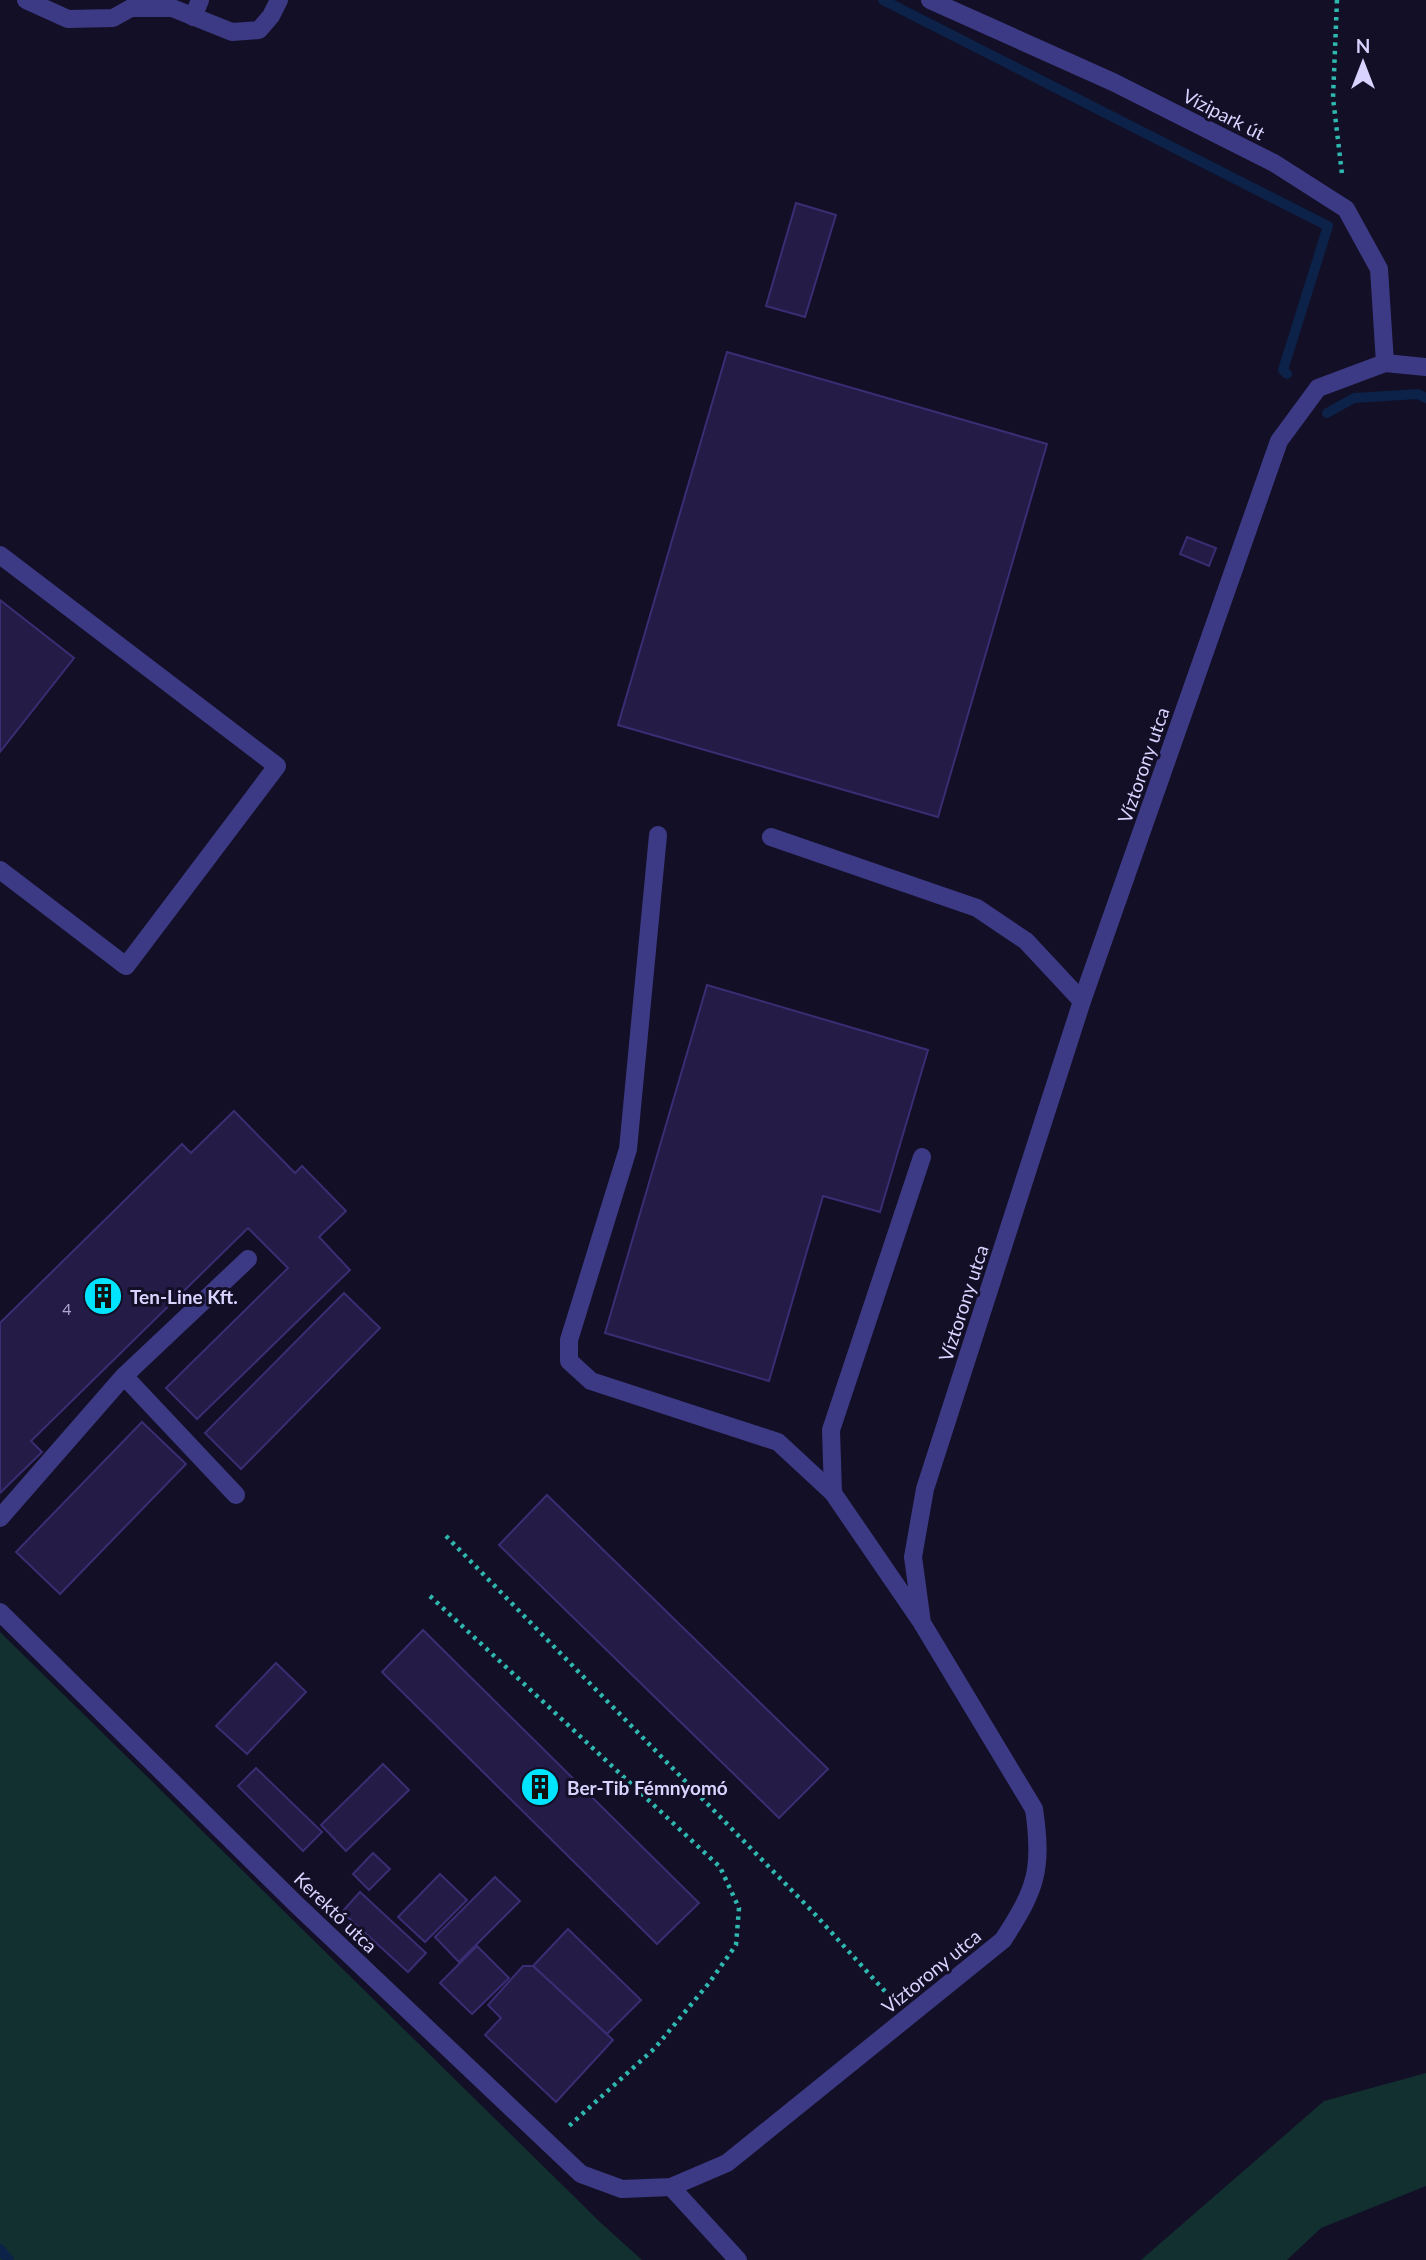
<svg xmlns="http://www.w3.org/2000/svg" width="1426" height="2260" viewBox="0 0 1426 2260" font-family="Lato,sans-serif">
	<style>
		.green { fill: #12302f }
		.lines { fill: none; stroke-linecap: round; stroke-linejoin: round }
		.stream { stroke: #0c2248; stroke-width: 10 }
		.building { fill: #241b47; stroke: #3b2d73; stroke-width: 2 }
		.path { stroke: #2fb8b0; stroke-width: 4.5; stroke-dasharray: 3.5 5; stroke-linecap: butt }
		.minor { stroke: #3d3a85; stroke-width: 18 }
		.labels { text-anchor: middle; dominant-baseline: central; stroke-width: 6; stroke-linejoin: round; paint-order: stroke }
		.number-label { font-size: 16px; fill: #aca6d1 }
		.street-label { font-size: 19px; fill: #d9d4ff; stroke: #130f26 }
		.poi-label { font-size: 19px; font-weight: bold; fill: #d9d4ff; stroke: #130f26; text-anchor: start }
	</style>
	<rect width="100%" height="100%" fill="#130f26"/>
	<!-- green -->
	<g class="green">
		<polygon points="0,1632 601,2223 642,2260 0,2260"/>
		<polygon points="1426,2073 1426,2186 1321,2228 1287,2260 1141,2260 1324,2101"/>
	</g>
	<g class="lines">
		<!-- stream -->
		<g class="stream">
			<polyline points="883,0 1328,226 1283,370 1287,374"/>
			<polyline points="1327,413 1354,398 1418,394 1426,398"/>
			<polyline points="0,2249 9,2260"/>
		</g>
	</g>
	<!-- building -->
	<g class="building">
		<polygon points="796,203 836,215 805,317 766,306"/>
		<polygon points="727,352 1047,444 938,817 618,725"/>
		<polygon points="1187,537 1216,548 1209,566 1180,554"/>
		<polygon points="0,600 74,658 0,752"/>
		<polygon points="707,985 928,1050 880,1212 823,1196 769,1381 605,1333"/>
		<polygon points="234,1111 295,1173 302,1166 346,1211 319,1237 350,1270 197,1419 166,1388 288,1268 248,1228 31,1441 42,1452 0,1493 0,1323 182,1144 191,1153"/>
		<polygon points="344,1293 380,1328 241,1469 205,1433"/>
		<polygon points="142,1422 186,1464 60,1594 16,1552"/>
		<polygon points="547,1495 828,1769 779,1818 499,1545"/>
		<polygon points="423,1630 699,1903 657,1944 382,1672"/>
		<polygon points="276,1663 306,1692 247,1754 216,1726"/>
		<polygon points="383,1764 409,1790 346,1851 321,1825"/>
		<polygon points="256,1768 322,1832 303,1851 238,1786"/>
		<polygon points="373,1853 390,1869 369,1890 353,1874"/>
		<polygon points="440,1874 467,1900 425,1942 398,1917"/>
		<polygon points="495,1877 520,1901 459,1962 435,1937"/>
		<polygon points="360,1892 426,1953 408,1972 342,1912"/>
		<polygon points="568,1929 641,2000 607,2034 533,1966"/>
		<polygon points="477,1946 509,1978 472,2014 440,1983"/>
		<polygon points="523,1966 533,1966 613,2040 556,2102 485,2035 501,2018 488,2005"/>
	</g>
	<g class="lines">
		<!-- path -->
		<g class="path">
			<polyline points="1337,0 1333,98 1342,174"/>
			<polyline points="446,1536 812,1911 891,1998"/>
			<polyline points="430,1596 720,1867 739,1908 736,1945 709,1983 655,2048 569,2126"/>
		</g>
		<!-- minor -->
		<g class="minor">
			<polyline points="26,0 68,19 113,18 131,8 172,8 232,32 259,30 271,16 279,0"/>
			<polyline points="930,0 1113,82 1274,163 1346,209 1379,269 1385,363"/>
			<polyline points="193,17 200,0"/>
			<polyline points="0,555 277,766 126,966 0,870"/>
			<polyline points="658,835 628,1149 569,1340 569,1361 591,1381 778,1442 833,1493 920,1620"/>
			<polyline points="771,837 977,908 1026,941 1082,1001"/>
			<polyline points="124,1376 236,1495"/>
			<polyline points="833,1493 831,1430 922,1157"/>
			<polyline points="0,1518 124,1376 248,1259"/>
			<path d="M0,1612L296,1904L581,2174L622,2189L671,2187L727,2163L1003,1940C1036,1889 1043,1870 1034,1809L922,1623L913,1557L925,1489L1082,1001L1279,441L1318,388L1385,363L1426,367"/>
			<polyline points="671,2187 738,2260"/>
		</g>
	</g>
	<!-- icons -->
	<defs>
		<g id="building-disc" transform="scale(2.0125)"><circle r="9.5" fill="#00e5ff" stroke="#130f26"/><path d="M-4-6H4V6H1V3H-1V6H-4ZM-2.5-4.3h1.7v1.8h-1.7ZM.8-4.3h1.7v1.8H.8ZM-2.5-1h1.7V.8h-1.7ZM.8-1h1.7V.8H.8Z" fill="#111"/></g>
	</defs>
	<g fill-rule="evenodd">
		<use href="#building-disc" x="103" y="1296"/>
		<use href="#building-disc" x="540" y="1787"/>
	</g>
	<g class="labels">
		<!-- number labels -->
		<g class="number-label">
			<text x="67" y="1308">4</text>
		</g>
		<!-- street labels -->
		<g class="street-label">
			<text transform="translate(1224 114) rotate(27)">Vízipark út</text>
			<text transform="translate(1143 765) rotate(-71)">Víztorony utca</text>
			<text transform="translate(963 1303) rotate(-72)">Víztorony utca</text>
			<text transform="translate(336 1912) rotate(44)">Kerektó utca</text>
			<text transform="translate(931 1971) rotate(-39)">Víztorony utca</text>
		</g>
		<!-- poi labels -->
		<g class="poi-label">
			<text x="130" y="1296">Ten-Line Kft.</text>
			<text x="567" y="1787">Ber-Tib Fémnyomó</text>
		</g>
	</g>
	<!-- north arrow -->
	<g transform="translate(1363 63)" stroke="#130f26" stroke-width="5" paint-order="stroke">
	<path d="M0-5L12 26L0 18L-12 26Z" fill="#d9d4ff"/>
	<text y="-10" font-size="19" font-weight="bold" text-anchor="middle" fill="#d9d4ff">N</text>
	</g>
</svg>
